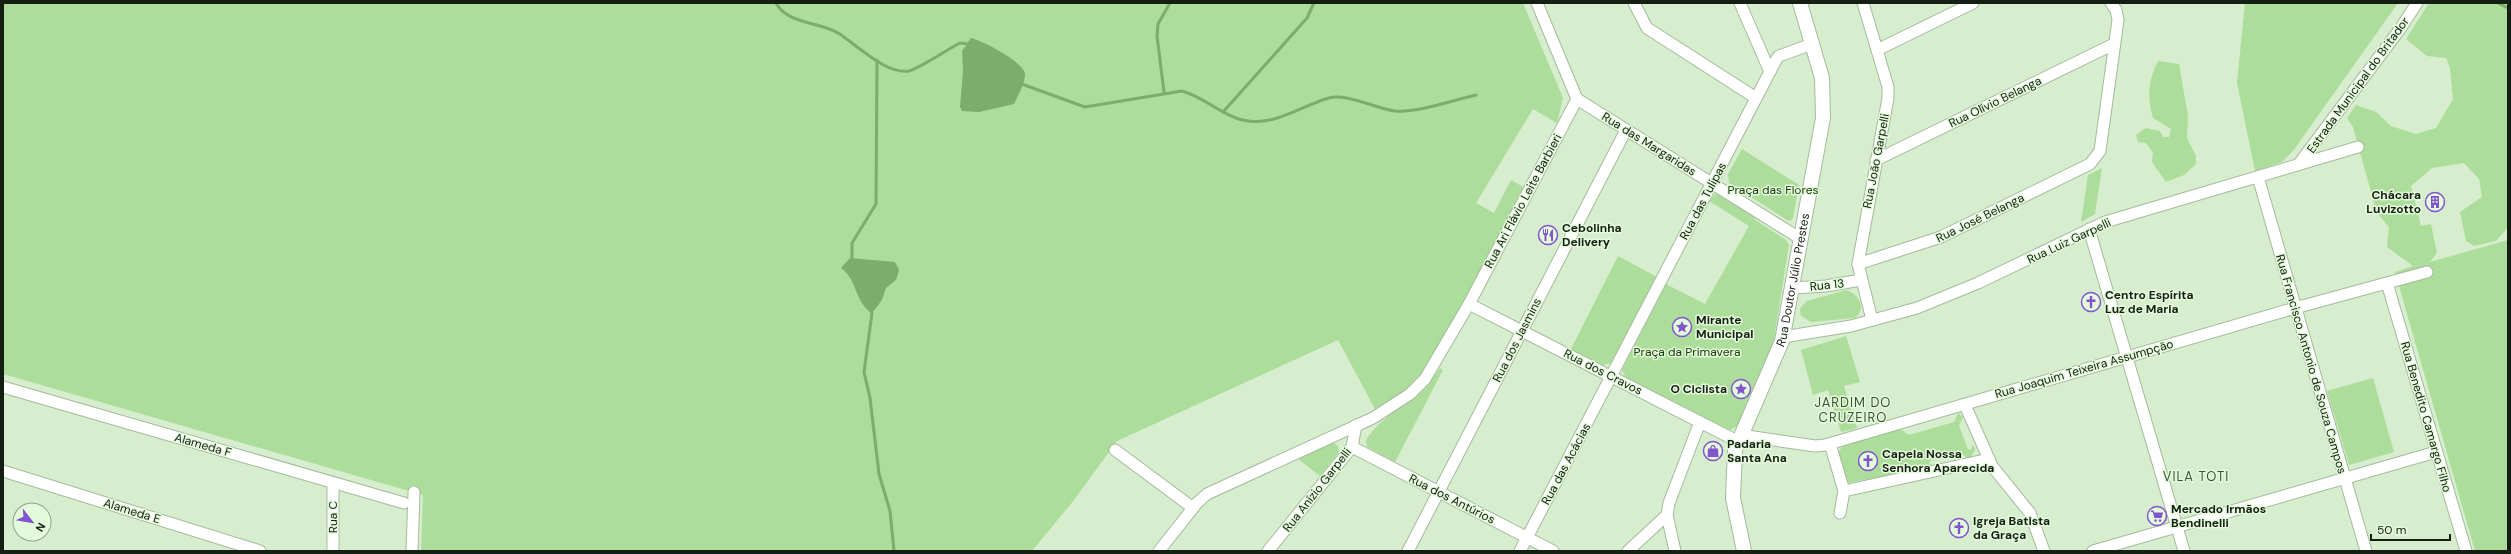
<svg xmlns="http://www.w3.org/2000/svg" width="2511" height="554" viewBox="0 0 2511 554" font-family="'DM Sans',sans-serif">
	<style>
		.green { fill: #acdd9a }
		.water { fill: #7cad6a }
		.lines { fill: none; stroke-linecap: round; stroke-linejoin: round }
		.stream { stroke: #7cad6a; stroke-width: 3 }
		.minor-casing { stroke: #a4ba9c; stroke-width: 13 }
		.tertiary-casing { stroke: #a4ba9c; stroke-width: 16 }
		.minor { stroke: #fff; stroke-width: 11 }
		.tertiary { stroke: #fff; stroke-width: 14 }
		.labels { text-anchor: middle; dominant-baseline: central; stroke-width: 3; stroke-linejoin: round; paint-order: stroke }
		.street-label { font-size: 12px; fill: #151e12; stroke: #e3fbdb }
		.park-label { font-size: 12px; fill: #143505; stroke: #e3fbdb }
		.poi-label { font-size: 12px; font-weight: bold; fill: #151e12; stroke: #e3fbdb; text-anchor: start }
		.neighbourhood-label { font-size: 13px; letter-spacing: 1px; fill: #3e5237; stroke: #e3fbdb }
	</style>
	<rect width="100%" height="100%" fill="#d6eece"/>
	<!-- green -->
	<g class="green">
		<polygon points="3,3 1523,3 1563,98 1557,123 1533,109 1476,203 1494,213 1511,180 1525,188 1430,365 1409,388 1375,409 1338,340 1117,441 1074,500 1032,551 421,551 423,495 3,374"/>
		<polygon points="2245,3 2398,3 2293,151 2282,162 2255,171 2237,83"/>
		<polygon points="2429,3 2508,3 2508,227 2496,241 2474,246 2466,241 2460,212 2482,197 2479,179 2464,163 2432,168 2411,186 2421,226 2431,224 2437,253 2430,262 2508,240 2508,551 2475,551 2395,272 2413,266 2387,247 2389,227 2377,213 2353,127 2347,118 2356,105 2376,112 2391,126 2416,134 2436,128 2453,99 2450,68 2446,58 2427,56 2406,39"/>
		<path d="M2158,61L2179,64L2188,116L2187,138L2196,156V164L2184,175L2166,182L2152,162L2153,153L2146,143L2138,142L2136,135L2146,128L2160,131L2163,137H2169L2171,129L2153,118C2147,95 2148,82 2158,61Z"/>
		<polygon points="1742,149 1799,185 1793,218 1790,221 1787,220 1729,183 1728,174"/>
		<polygon points="2102,168 2095,214 2081,222 2088,175"/>
		<polygon points="1715,194 1721,195 1755,217 1754,219 1786,240 1789,245 1774,339 1776,341 1737,426 1730,430 1626,378 1622,370 1666,284 1705,304 1749,226 1709,201"/>
		<polygon points="1618,256 1657,277 1611,363 1603,365 1571,349"/>
		<path d="M1846,290C1859,294 1867,308 1855,318L1811,322L1801,316L1800,308L1807,301Z"/>
		<polygon points="1846,336 1860,382 1844,386 1857,428 1841,432 1828,390 1813,395 1801,350"/>
		<path d="M1440,368L1443,370L1395,462L1367,447L1366,440C1386,410 1420,399 1440,368Z"/>
		<polygon points="2373,378 2394,452 2349,465 2327,391"/>
		<polygon points="1958,413 1963,417 1959,426 1968,449 1971,450 1973,444 1975,449 1970,459 1961,454 1930,461 1929,463 1935,467 1847,483 1838,454 1843,444 1900,429 1909,435 1954,422"/>
		<polygon points="1332,442 1338,446 1339,452 1320,476 1297,458"/>
	</g>
	<!-- water -->
	<g class="water">
		<path d="M971,38C983,41 1024,62 1025,74C1025,84 1018,95 1014,104L979,112L962,111L960,107L963,71L962,51Z"/>
		<path d="M850,258L895,262L899,270L896,280L886,288L882,300L872,313C854,302 858,280 841,268Z"/>
	</g>
	<g class="lines">
		<!-- stream -->
		<g class="stream">
			<path d="M776,3C787,24 820,22 838,33C856,44 886,75 909,71C920,68 948,49 960,43L969,44"/>
			<polyline points="2498,3 2508,8"/>
			<path d="M1019,83L1085,107L1182,91C1205,97 1224,118 1248,121C1277,125 1303,105 1329,98C1346,93 1378,109 1395,111C1417,113 1453,100 1476,95"/>
			<polyline points="1164,92 1157,36 1158,24 1170,3"/>
			<polyline points="1223,112 1307,18 1314,3"/>
			<polyline points="852,261 852,243 876,204 877,60"/>
			<polyline points="870,310 872,313 864,372 870,398 879,474 890,511 894,551"/>
		</g>
		<!-- minor casing -->
		<g class="minor-casing">
			<g id="minor">
				<polyline points="1537,3 1577,99"/>
				<polyline points="1634,3 1647,28 1756,98"/>
				<polyline points="1740,3 1770,72"/>
				<polyline points="1863,3 1888,87 1888,98 1858,264 1872,320"/>
				<polyline points="1877,50 1973,3"/>
				<polyline points="1577,99 1801,239"/>
				<polyline points="1876,160 2114,44"/>
				<polyline points="2298,165 2400,29 2417,3"/>
				<polyline points="2258,177 2366,551"/>
				<polyline points="2089,229 2184,551"/>
				<polyline points="1858,264 1941,237 2090,164 2100,151 2118,20 2116,10 2111,3"/>
				<polyline points="2387,283 2466,551"/>
				<polyline points="1793,288 1826,286 1861,280"/>
				<polyline points="1469,304 1737,441"/>
				<polyline points="1783,337 1851,326 1917,308 1978,283 2105,222 2358,147"/>
				<polyline points="3,387 404,503"/>
				<polyline points="1965,405 1992,466 2030,513 2044,551"/>
				<polyline points="1740,435 1815,446 1825,445 2295,308 2427,272"/>
				<polyline points="1830,444 1844,491 1989,459"/>
				<polyline points="1352,447 1553,551"/>
				<polyline points="1115,450 1193,508"/>
				<polyline points="3,471 260,551"/>
				<polyline points="1840,513 1844,491"/>
				<polyline points="333,551 333,483"/>
				<polyline points="412,551 414,492"/>
				<polyline points="1159,551 1197,503 1207,494 1373,418 1410,394 1425,379 1469,304 1577,99"/>
				<polyline points="1268,551 1352,447 1356,425"/>
				<polyline points="1408,551 1626,130"/>
				<polyline points="1520,551 1776,60 1779,56 1812,44"/>
				<polyline points="1628,551 1667,515"/>
				<polyline points="1675,551 1667,515 1669,503 1700,422"/>
				<polyline points="2093,551 2436,452"/>
			</g>
		</g>
		<!-- tertiary casing -->
		<g class="tertiary-casing">
			<g id="tertiary">
				<path id="s1" d="M1744,551L1733,498L1735,450L1782,341L1823,118L1822,78L1800,3"/>
			</g>
		</g>
		<!-- minor -->
		<use href="#minor" class="minor"/>
		<!-- tertiary -->
		<use href="#tertiary" class="tertiary"/>
	</g>
	<!-- icons -->
	<defs>
		<g id="building-ring" transform="scale(1)"><circle r="9.5" fill="#e3fbdb" stroke="#8254cd" stroke-width="1.5"/><path d="M-4-6H4V6H1V3H-1V6H-4ZM-2.5-4.3h1.7v1.8h-1.7ZM.8-4.3h1.7v1.8H.8ZM-2.5-1h1.7V.8h-1.7ZM.8-1h1.7V.8H.8Z" fill="#8254cd"/></g>
		<g id="restaurant-ring" transform="scale(1)"><circle r="9.5" fill="#e3fbdb" stroke="#8254cd" stroke-width="1.5"/><path d="M-5-6h1v4h1v-4h1v4h1v-4h1v5L-1.5 .5V6h-2V.5L-5-1ZM5-6V6H3V1.5H1.5Q1.5-4 5-6Z" fill="#8254cd"/></g>
		<g id="church-ring" transform="scale(1)"><circle r="9.5" fill="#e3fbdb" stroke="#8254cd" stroke-width="1.5"/><path d="M-1.2-6h2.4v3.5h3.3v2.4h-3.3V6h-2.4V-.1h-3.3v-2.4h3.3Z" fill="#8254cd"/></g>
		<g id="sight-ring" transform="scale(1)"><circle r="9.5" fill="#e3fbdb" stroke="#8254cd" stroke-width="1.5"/><path d="M0-6L1.8-2.2L6-1.7L2.9 1.2L3.7 5.4L0 3.3L-3.7 5.4L-2.9 1.2L-6-1.7L-1.8-2.2Z" fill="#8254cd"/></g>
		<g id="shop-ring" transform="scale(1)"><circle r="9.5" fill="#e3fbdb" stroke="#8254cd" stroke-width="1.5"/><path d="M-5-2.5h2.3a2.7 3.5 0 0 1 5.4 0H5L5.5 6h-11ZM-1.5-2.5h3a1.5 2.3 0 0 0-3 0Z" fill="#8254cd"/></g>
		<g id="supermarket-ring" transform="scale(1)"><circle r="9.5" fill="#e3fbdb" stroke="#8254cd" stroke-width="1.5"/><path d="M-6-5.5h2.5l.6 2H6L4.5 2H-2.5L-4.4-4H-6ZM-1.5 3.2a1.3 1.3 0 1 0 .1 0ZM3 3.2a1.3 1.3 0 1 0 .1 0Z" fill="#8254cd"/></g>
	</defs>
	<g fill-rule="evenodd">
		<use href="#building-ring" x="2435" y="202"/>
		<use href="#restaurant-ring" x="1548" y="235"/>
		<use href="#church-ring" x="2091" y="302"/>
		<use href="#sight-ring" x="1682" y="327"/>
		<use href="#sight-ring" x="1741" y="389"/>
		<use href="#shop-ring" x="1713" y="451"/>
		<use href="#church-ring" x="1868" y="461"/>
		<use href="#supermarket-ring" x="2157" y="516"/>
		<use href="#church-ring" x="1959" y="528"/>
	</g>
	<g class="labels">
		<!-- street labels -->
		<g class="street-label">
			<text transform="translate(2358 85) rotate(-54)">Estrada Municipal do Britador</text>
			<text transform="translate(1995 102) rotate(-26)">Rua Olívio Belanga</text>
			<text transform="translate(1649 144) rotate(32)">Rua das Margaridas</text>
			<text transform="translate(1876 161) rotate(-79)">Rua João Garpelli</text>
			<text transform="translate(1523 201) rotate(-62)">Rua Ari Flávio Leite Barbieri</text>
			<text transform="translate(1703 201) rotate(-62)">Rua das Tulipas</text>
			<text transform="translate(1980 218) rotate(-26)">Rua José Belanga</text>
			<text transform="translate(2069 241) rotate(-25)">Rua Luiz Garpelli</text>
			<text stroke="none"><textPath href="#s1" startOffset="283">Rua Doutor Júlio Prestes</textPath></text>
			<text transform="translate(1827 285) rotate(-6)">Rua 13</text>
			<text transform="translate(1517 340) rotate(-63)">Rua dos Jasmins</text>
			<text transform="translate(2311 364) rotate(74)">Rua Francisco Antonio de Souza Campos</text>
			<text transform="translate(2084 369) rotate(-16)">Rua Joaquim Teixeira Assumpção</text>
			<text transform="translate(1603 372) rotate(27)">Rua dos Cravos</text>
			<text transform="translate(2426 417) rotate(74)">Rua Benedito Camargo Filho</text>
			<text transform="translate(203 445) rotate(16)">Alameda F</text>
			<text transform="translate(1566 464) rotate(-62)">Rua das Acácias</text>
			<text transform="translate(1317 490) rotate(-52)">Rua Anízio Garpelli</text>
			<text transform="translate(1452 499) rotate(27)">Rua dos Antúrios</text>
			<text transform="translate(132 511) rotate(17)">Alameda E</text>
			<text transform="translate(333 517) rotate(-90)">Rua C</text>
		</g>
		<!-- park labels -->
		<g class="park-label">
			<text x="1773" y="190">Praça das Flores</text>
			<text x="1687" y="352">Praça da Primavera</text>
		</g>
		<!-- poi labels -->
		<g class="poi-label">
			<text x="2421" y="195" text-anchor="end">Chácara<tspan x="2421" dy="14">Luvizotto</tspan></text>
			<text x="1562" y="228">Cebolinha<tspan x="1562" dy="14">Delivery</tspan></text>
			<text x="2105" y="295">Centro Espírita<tspan x="2105" dy="14">Luz de Maria</tspan></text>
			<text x="1696" y="320">Mirante<tspan x="1696" dy="14">Municipal</tspan></text>
			<text x="1727" y="389" text-anchor="end">O Ciclista</text>
			<text x="1727" y="444">Padaria<tspan x="1727" dy="14">Santa Ana</tspan></text>
			<text x="1882" y="454">Capela Nossa<tspan x="1882" dy="14">Senhora Aparecida</tspan></text>
			<text x="2171" y="509">Mercado Irmãos<tspan x="2171" dy="14">Bendinelli</tspan></text>
			<text x="1973" y="521">Igreja Batista<tspan x="1973" dy="14">da Graça</tspan></text>
		</g>
		<!-- neighbourhood labels -->
		<g class="neighbourhood-label">
			<text x="1853" y="402">JARDIM DO<tspan x="1853" dy="15">CRUZEIRO</tspan></text>
			<text x="2196" y="476">VILA TOTI</text>
		</g>
	</g>
	<!-- border -->
	<rect width="2511" height="554" fill="none" stroke="#151e12" stroke-width="8"/>
	<!-- north arrow -->
	<g transform="translate(32 522) rotate(121)"><circle r="19" fill="#e3fbdb" stroke="#91a38b"/>
	<path d="M0-3L7 15L0 10L-7 15Z" fill="#8254cd"/>
	<text y="-6" font-size="11" font-weight="bold" text-anchor="middle" fill="#151e12">N</text>
	</g>
	<!-- scale -->
	<path d="M2371 534v6h79v-6" fill="none" stroke="#151e12" stroke-width="2"/>
	<text x="2377" y="534" font-size="12" fill="#151e12" stroke="#e3fbdb" stroke-width="3" paint-order="stroke">50 m</text>
</svg>
